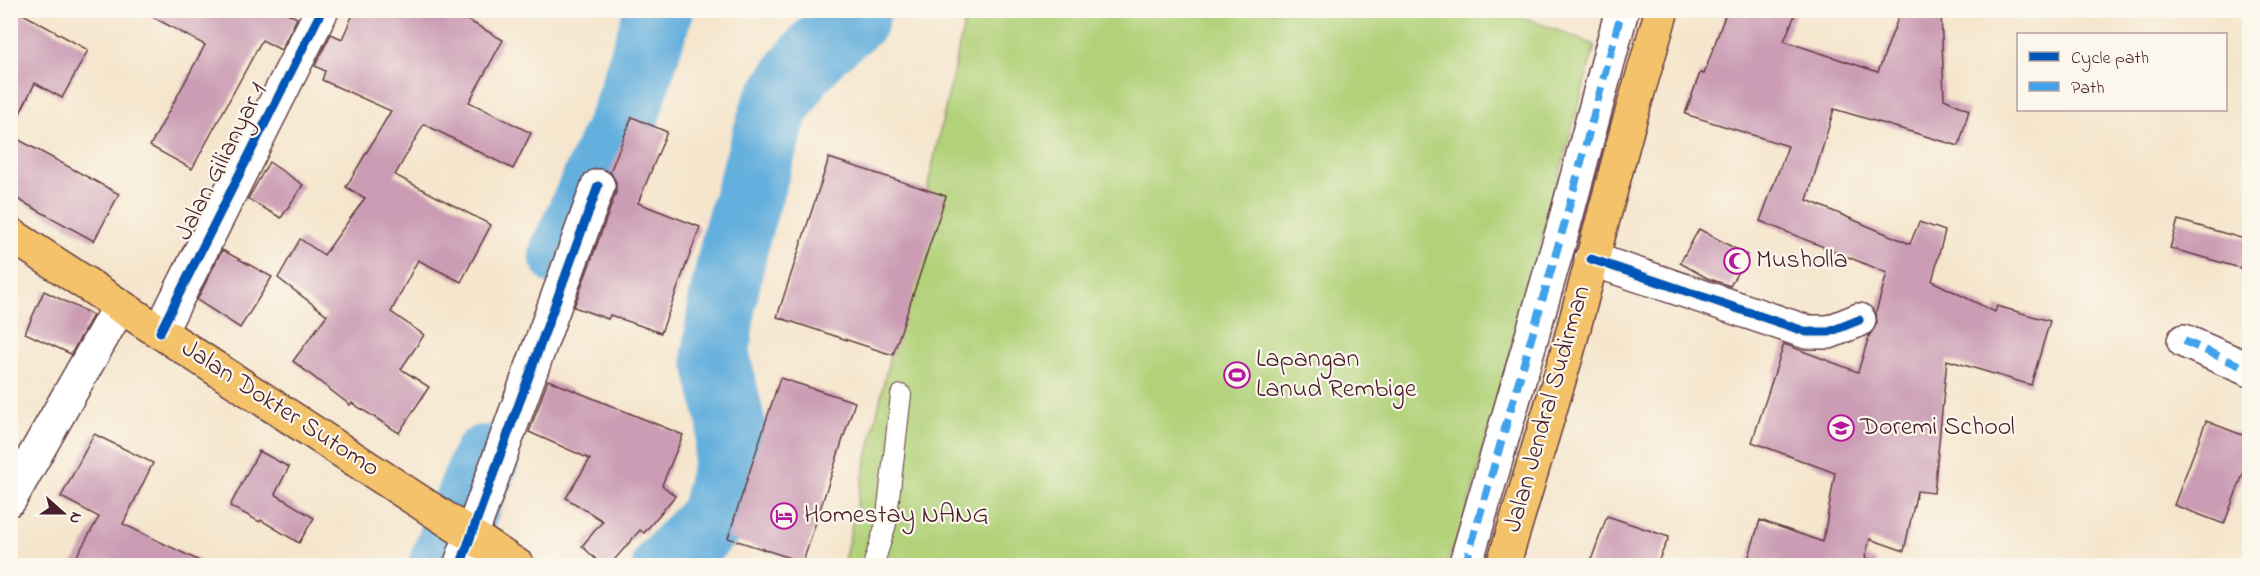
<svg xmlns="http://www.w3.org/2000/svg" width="2260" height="576" viewBox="0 0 2260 576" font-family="'Indie Flower',sans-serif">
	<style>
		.green { fill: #b2d27a; stroke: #7e7852; stroke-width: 1.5 }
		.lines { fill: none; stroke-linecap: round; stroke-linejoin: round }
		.river { stroke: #64afdd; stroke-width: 68 }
		.building { fill: #cb9cb4 }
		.lane-casing { stroke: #643d43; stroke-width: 22 }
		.street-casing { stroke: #643d43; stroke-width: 36 }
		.primary-casing { stroke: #643d43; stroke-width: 36 }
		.highway-casing { stroke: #643d43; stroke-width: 36 }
		.lane { stroke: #fff; stroke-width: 20 }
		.street { stroke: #fff; stroke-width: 33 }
		.primary { stroke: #f3c26a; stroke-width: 33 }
		.highway { stroke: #f3c26a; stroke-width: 33 }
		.quiet { stroke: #40a2eb; stroke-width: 8; stroke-dasharray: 15 8; stroke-linecap: butt }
		.cycleway-casing { stroke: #fbf7ec; stroke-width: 13 }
		.cycleway { stroke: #0057b8; stroke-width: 9 }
		.labels { text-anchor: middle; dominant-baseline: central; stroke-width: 4.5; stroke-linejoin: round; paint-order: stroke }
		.street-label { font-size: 26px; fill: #4a1f2b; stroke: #fbf7ec }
		.poi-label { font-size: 26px; fill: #4a1f2b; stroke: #fbf7ec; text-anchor: start }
	</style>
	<rect width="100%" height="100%" fill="#fbf7ec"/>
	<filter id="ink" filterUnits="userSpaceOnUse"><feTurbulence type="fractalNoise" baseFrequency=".0167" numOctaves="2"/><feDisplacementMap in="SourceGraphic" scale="12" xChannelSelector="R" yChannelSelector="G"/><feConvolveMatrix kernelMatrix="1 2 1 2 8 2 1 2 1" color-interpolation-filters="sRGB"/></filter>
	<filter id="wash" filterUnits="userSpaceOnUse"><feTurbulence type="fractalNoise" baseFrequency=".008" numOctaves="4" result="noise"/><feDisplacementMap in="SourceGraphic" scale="24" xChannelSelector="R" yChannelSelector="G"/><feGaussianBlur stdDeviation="1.35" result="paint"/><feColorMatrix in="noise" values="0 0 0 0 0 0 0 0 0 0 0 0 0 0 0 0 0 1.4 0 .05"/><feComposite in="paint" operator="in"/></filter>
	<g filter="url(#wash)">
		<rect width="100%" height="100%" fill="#f5e5cc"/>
		<!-- green -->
		<polygon class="green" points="967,11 1507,11 1595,45 1462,529 1445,565 843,566"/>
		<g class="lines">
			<!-- river -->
			<g class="river">
				<polyline points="563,254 625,116 659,10"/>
				<polyline points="442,566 485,459"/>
				<polyline points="666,566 713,518 726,468 732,427 716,356 722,303 737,233 775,108 800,70 822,45 855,18 857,10"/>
			</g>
		</g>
		<g id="blocks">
			<!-- building -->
			<g class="building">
				<polygon points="10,10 16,10 88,50 62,98 35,83 10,133"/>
				<polygon points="140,10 282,10 297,18 281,50 262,40 192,169 150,146 205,45"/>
				<polygon points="355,10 450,10 503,40 469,102 531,133 513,169 424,124 395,175 491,225 461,282 418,260 391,312 424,335 401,369 429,387 399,433 352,403 350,405 293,361 327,315 278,278 300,239 324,255 365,198 346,187 391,111 322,80 325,71 315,66 331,34 342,39"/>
				<polygon points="1727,10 1797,10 1784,41 1878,72 1901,10 1941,10 1944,99 1969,110 1959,146 1834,109 1807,200 1910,244 1919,222 1945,231 1932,281 1995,312 1997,306 2050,321 2031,385 1947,360 1934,493 1917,491 1904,551 1870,539 1865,557 1876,561 1876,566 1746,566 1760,520 1823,542 1835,473 1752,442 1784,344 1858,372 1869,336 1877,323 1876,312 1887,273 1760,221 1788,146 1685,114 1700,73 1704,74"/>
				<polygon points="632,117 667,132 638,203 700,227 661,333 610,315 608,319 574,307 616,192 616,182 610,172"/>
				<polygon points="10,135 119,194 94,241 10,195"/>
				<polygon points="829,158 946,196 893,355 777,317"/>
				<polygon points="269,162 303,185 281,218 248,199"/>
				<polygon points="2178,220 2248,240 2240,268 2170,248"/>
				<polygon points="1699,229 1747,255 1730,286 1707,278 1680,263"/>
				<polygon points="222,250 272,277 240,328 197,300"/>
				<polygon points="44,291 93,315 71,354 25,333"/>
				<polygon points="780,378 855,402 803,562 728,538"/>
				<polygon points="548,380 683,435 662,485 675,496 644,533 640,530 609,566 603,566 582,546 603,521 566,498 590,459 529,432"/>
				<polygon points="2206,421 2250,438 2250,456 2224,524 2174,505"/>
				<polygon points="94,434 153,463 123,524 210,566 71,566 99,517 61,497"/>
				<polygon points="259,451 289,467 275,494 314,518 299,543 261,520 260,522 230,506"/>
				<polygon points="1607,516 1669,537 1656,566 1589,566"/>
			</g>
		</g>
	</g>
	<g filter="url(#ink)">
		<use href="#blocks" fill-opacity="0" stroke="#643d43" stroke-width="1.5"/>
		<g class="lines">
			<!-- lane casing -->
			<g class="lane-casing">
				<polyline id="lane" points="873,566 886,524 901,395"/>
			</g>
			<!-- street casing -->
			<g class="street-casing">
				<g id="street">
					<polyline points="1591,259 1807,332 1829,332 1859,320"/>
					<polyline points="160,332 322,10"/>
					<polyline points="2184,341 2250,370"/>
					<polyline points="10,499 119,307"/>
					<polyline points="460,566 598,186"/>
					<polyline points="1465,566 1563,229 1622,10"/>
				</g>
			</g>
			<!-- primary casing -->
			<g class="primary-casing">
				<polyline id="primary" points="10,234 518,566"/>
			</g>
			<!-- highway casing -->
			<g class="highway-casing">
				<polyline id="highway" points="1503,566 1566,357 1628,126 1662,10"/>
			</g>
			<!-- lane -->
			<use href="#lane" class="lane"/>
			<!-- street -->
			<use href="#street" class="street"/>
			<!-- primary -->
			<use href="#primary" class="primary"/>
			<!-- highway -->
			<use href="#highway" class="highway"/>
			<!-- quiet -->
			<g class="quiet">
				<polyline points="2184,341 2250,370"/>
				<polyline points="1465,566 1563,229 1622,10"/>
			</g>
			<!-- cycleway casing -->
			<g class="cycleway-casing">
				<g id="cycleway">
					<polyline points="1591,259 1807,332 1829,332 1859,320"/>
					<polyline points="160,332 322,10"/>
					<polyline points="460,566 598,186"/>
				</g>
			</g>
			<!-- cycleway -->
			<use href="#cycleway" class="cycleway"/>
		</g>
	</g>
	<!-- icons -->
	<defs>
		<g id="mosque-ring" transform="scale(1.35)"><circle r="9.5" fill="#fbf7ec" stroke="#b5179e" stroke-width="1.5"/><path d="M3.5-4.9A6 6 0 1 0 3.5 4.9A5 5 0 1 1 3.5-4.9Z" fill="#b5179e"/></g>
		<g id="stadium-ring" transform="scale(1.35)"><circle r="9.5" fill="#fbf7ec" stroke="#b5179e" stroke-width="1.5"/><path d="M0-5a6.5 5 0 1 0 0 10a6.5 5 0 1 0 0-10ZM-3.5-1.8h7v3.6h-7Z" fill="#b5179e"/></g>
		<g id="school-ring" transform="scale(1.35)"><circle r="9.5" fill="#fbf7ec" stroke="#b5179e" stroke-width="1.5"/><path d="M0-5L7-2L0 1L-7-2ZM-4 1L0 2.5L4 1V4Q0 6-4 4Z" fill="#b5179e"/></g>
		<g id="hotel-ring" transform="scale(1.35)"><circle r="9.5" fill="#fbf7ec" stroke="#b5179e" stroke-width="1.5"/><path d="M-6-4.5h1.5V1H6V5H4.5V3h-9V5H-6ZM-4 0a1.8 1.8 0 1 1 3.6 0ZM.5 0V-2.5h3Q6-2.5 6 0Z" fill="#b5179e"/></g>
	</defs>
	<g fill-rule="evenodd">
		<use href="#mosque-ring" x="1737" y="261"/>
		<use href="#stadium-ring" x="1237" y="375"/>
		<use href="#school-ring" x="1841" y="428"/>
		<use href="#hotel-ring" x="784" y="516"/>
	</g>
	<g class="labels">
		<!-- street labels -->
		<g class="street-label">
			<text transform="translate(222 162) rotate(-63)">Jalan Gilianyar 1</text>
			<text transform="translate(280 409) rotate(33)">Jalan Dokter Sutomo</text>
			<text transform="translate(1548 409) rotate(-74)">Jalan Jendral Sudirman</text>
		</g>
		<!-- poi labels -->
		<g class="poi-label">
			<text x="1756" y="261">Musholla</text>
			<text x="1256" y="360">Lapangan<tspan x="1256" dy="30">Lanud Rembige</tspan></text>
			<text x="1860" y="428">Doremi School</text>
			<text x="804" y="516">Homestay NANG</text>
		</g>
	</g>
	<!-- margin -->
	<rect width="2260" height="576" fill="none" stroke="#fbf7ec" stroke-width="36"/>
	<!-- legend -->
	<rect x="2017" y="33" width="210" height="78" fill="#fbf7ec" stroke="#b4a19f" stroke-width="1.5"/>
	<rect x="2029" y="52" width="30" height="9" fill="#0057b8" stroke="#b4a19f" stroke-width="1.5"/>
	<text x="2071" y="63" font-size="18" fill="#4a1f2b">Cycle path</text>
	<rect x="2029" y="82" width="30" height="9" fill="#40a2eb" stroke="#b4a19f" stroke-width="1.5"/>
	<text x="2071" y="93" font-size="18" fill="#4a1f2b">Path</text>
	<!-- north arrow -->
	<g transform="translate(63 513) rotate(111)" stroke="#fbf7ec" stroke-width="4.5" paint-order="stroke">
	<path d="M0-4.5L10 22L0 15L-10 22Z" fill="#4a1f2b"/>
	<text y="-9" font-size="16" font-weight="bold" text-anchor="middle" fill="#4a1f2b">N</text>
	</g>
</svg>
